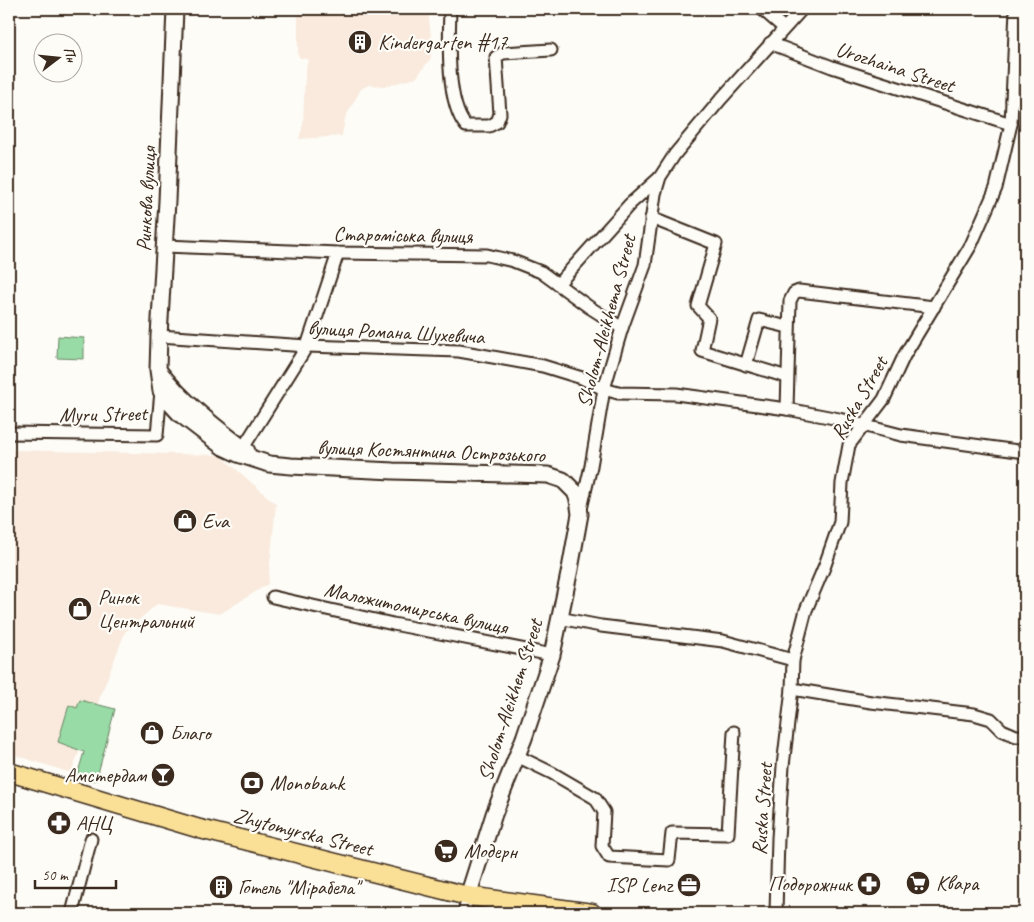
<svg xmlns="http://www.w3.org/2000/svg" width="1034" height="922" viewBox="0 0 1034 922" font-family="Caveat,sans-serif">
	<style>
		.built { fill: #f9eadd }
		.green { fill: #98dba6; stroke: #6a8262 }
		.lines { fill: none; stroke-linecap: round; stroke-linejoin: round }
		.street-casing { stroke: #3b2a1e; stroke-width: 15 }
		.secondary-casing { stroke: #3b2a1e; stroke-width: 19 }
		.primary-casing { stroke: #3b2a1e; stroke-width: 21 }
		.street { stroke: #fdfcf7; stroke-width: 11 }
		.secondary { stroke: #fdfcf7; stroke-width: 15 }
		.primary { stroke: #fadf96; stroke-width: 18 }
		.labels { text-anchor: middle; dominant-baseline: central; stroke-width: 4.5; stroke-linejoin: round; paint-order: stroke }
		.poi-label { font-size: 21px; fill: #3b2a1e; stroke: #fdfcf7; text-anchor: start }
		.street-label { font-size: 21px; fill: #3b2a1e; stroke: #fdfcf7 }
	</style>
	<rect width="100%" height="100%" fill="#fdfcf7"/>
	<filter id="ink" filterUnits="userSpaceOnUse"><feTurbulence type="fractalNoise" baseFrequency=".02" numOctaves="2"/><feDisplacementMap in="SourceGraphic" scale="10" xChannelSelector="R" yChannelSelector="G"/><feConvolveMatrix kernelMatrix="1 2 1 2 8 2 1 2 1" color-interpolation-filters="sRGB"/></filter>
	<g filter="url(#ink)">
		<!-- built -->
		<g class="built">
			<polygon points="428,9 432,45 431,58 416,78 385,86 369,85 361,89 345,118 342,136 299,139 303,125 305,73 308,59 300,58 298,55 298,12"/>
			<polygon points="9,450 220,455 276,504 268,584 220,614 157,604 125,632 71,773 9,753"/>
		</g>
		<!-- green -->
		<g class="green">
			<polygon points="58,336 84,338 84,359 57,358"/>
			<polygon points="80,700 115,709 96,781 77,776 84,752 58,742 69,705 77,708"/>
		</g>
		<g class="lines">
			<!-- street casing -->
			<g class="street-casing">
				<g id="street">
					<path d="M450,9C449,39 446,103 466,126H489L497,122L500,114L496,57L503,53L551,50"/>
					<polyline points="762,9 784,28"/>
					<polyline points="770,43 832,67 1011,124"/>
					<polyline points="1012,100 1025,97"/>
					<polyline points="651,218 716,244 698,306 709,318 702,351 787,377"/>
					<polyline points="165,246 338,253 487,255 513,261 541,272 589,307 622,328"/>
					<polyline points="558,284 630,204 659,178"/>
					<polyline points="159,336 307,346 459,351 543,366 582,378 604,389 618,393 676,394 787,409 839,419 901,435 1025,452"/>
					<polyline points="746,365 759,320 788,327"/>
					<polyline points="787,409 790,301 794,293 799,291 934,307"/>
					<polyline points="9,433 157,435 161,391"/>
					<polyline points="243,448 307,346 338,253"/>
					<polyline points="581,509 591,466 604,389 622,328 645,265 655,194 660,177 675,154 721,99 802,9"/>
					<polyline points="273,597 393,624 552,655"/>
					<polyline points="559,618 601,626 723,641 793,660"/>
					<polyline points="792,689 871,702 974,714 991,719 1002,730 1016,736 1025,736"/>
					<polyline points="517,756 552,773 595,798 604,812 602,846 609,857 669,860 672,833 728,834 734,732"/>
					<polyline points="72,913 91,839"/>
					<polyline points="464,913 468,896"/>
					<polyline points="776,913 778,838 783,766 792,689 793,660 806,610 825,565 840,522 842,483 849,445 884,399 904,356 971,245 996,188 1011,124 1016,9"/>
				</g>
			</g>
			<!-- secondary casing -->
			<g class="secondary-casing">
				<g id="secondary">
					<polyline points="175,9 167,201 159,336 158,370 161,391 168,401 180,414 223,447 238,454 269,464 291,466 393,471 548,475 563,480 575,492 578,500 580,514 570,569 552,655 524,738 494,814 468,896"/>
					<path d="M159,371C183,402 215,427 247,451"/>
				</g>
			</g>
			<!-- primary casing -->
			<g class="primary-casing">
				<polyline id="primary" points="9,772 200,829 468,896 592,913"/>
			</g>
			<!-- street -->
			<use href="#street" class="street"/>
			<!-- secondary -->
			<use href="#secondary" class="secondary"/>
			<!-- primary -->
			<use href="#primary" class="primary"/>
		</g>
	</g>
	<!-- icons -->
	<defs>
		<g id="building-disc" transform="scale(1.25)"><circle r="9.5" fill="#3b2a1e" stroke="#fdfcf7"/><path d="M-4-6H4V6H1V3H-1V6H-4ZM-2.5-4.3h1.7v1.8h-1.7ZM.8-4.3h1.7v1.8H.8ZM-2.5-1h1.7V.8h-1.7ZM.8-1h1.7V.8H.8Z" fill="#fff"/></g>
		<g id="shop-disc" transform="scale(1.25)"><circle r="9.5" fill="#3b2a1e" stroke="#fdfcf7"/><path d="M-5-2.5h2.3a2.7 3.5 0 0 1 5.4 0H5L5.5 6h-11ZM-1.5-2.5h3a1.5 2.3 0 0 0-3 0Z" fill="#fff"/></g>
		<g id="bar-disc" transform="scale(1.25)"><circle r="9.5" fill="#3b2a1e" stroke="#fdfcf7"/><path d="M-6-5H6L.8 .8V4.5H3.5V6h-7V4.5H-.8V.8Z" fill="#fff"/></g>
		<g id="bank-disc" transform="scale(1.25)"><circle r="9.5" fill="#3b2a1e" stroke="#fdfcf7"/><path d="M-6-4H6V4H-6ZM0-2.3a2.3 2.3 0 1 0 0 4.6a2.3 2.3 0 1 0 0-4.6Z" fill="#fff"/></g>
		<g id="pharmacy-disc" transform="scale(1.25)"><circle r="9.5" fill="#3b2a1e" stroke="#fdfcf7"/><path d="M-2-6h4v4h4v4h-4v4h-4v-4h-4v-4h4Z" fill="#fff"/></g>
		<g id="supermarket-disc" transform="scale(1.25)"><circle r="9.5" fill="#3b2a1e" stroke="#fdfcf7"/><path d="M-6-5.5h2.5l.6 2H6L4.5 2H-2.5L-4.4-4H-6ZM-1.5 3.2a1.3 1.3 0 1 0 .1 0ZM3 3.2a1.3 1.3 0 1 0 .1 0Z" fill="#fff"/></g>
		<g id="office-disc" transform="scale(1.25)"><circle r="9.5" fill="#3b2a1e" stroke="#fdfcf7"/><path d="M-6-3h4V-5.5h4V-3h4V5H-6ZM-1-4.5V-3h2v-1.5ZM-6 0V1H6V0Z" fill="#fff"/></g>
	</defs>
	<g fill-rule="evenodd">
		<use href="#building-disc" x="360" y="42"/>
		<use href="#shop-disc" x="185" y="521"/>
		<use href="#shop-disc" x="80" y="609"/>
		<use href="#shop-disc" x="152" y="733"/>
		<use href="#bar-disc" x="163" y="775"/>
		<use href="#bank-disc" x="252" y="783"/>
		<use href="#pharmacy-disc" x="59" y="823"/>
		<use href="#supermarket-disc" x="446" y="851"/>
		<use href="#supermarket-disc" x="918" y="883"/>
		<use href="#pharmacy-disc" x="869" y="884"/>
		<use href="#office-disc" x="689" y="885"/>
		<use href="#building-disc" x="221" y="887"/>
	</g>
	<g class="labels">
		<!-- poi labels -->
		<g class="poi-label">
			<text x="378" y="42">Kindergarten #17</text>
			<text x="202" y="521">Eva</text>
			<text x="98" y="597">Ринок<tspan x="98" dy="24">Центральний</tspan></text>
			<text x="170" y="733">Благо</text>
			<text x="146" y="775" text-anchor="end">Амстердам</text>
			<text x="270" y="783">Monobank</text>
			<text x="76" y="823">АНЦ</text>
			<text x="464" y="851">Модерн</text>
			<text x="936" y="883">Квара</text>
			<text x="852" y="884" text-anchor="end">Подорожник</text>
			<text x="672" y="885" text-anchor="end">ISP Lenz</text>
			<text x="238" y="887">Готель "Мірабела"</text>
		</g>
		<!-- street labels -->
		<g class="street-label">
			<text transform="translate(895 67) rotate(18)">Urozhaina Street</text>
			<text transform="translate(146 199) rotate(-87)">Ринкова вулиця</text>
			<text transform="translate(403 235) rotate(1)">Староміська вулиця</text>
			<text transform="translate(606 321) rotate(-75)">Sholom-Aleikhema Street</text>
			<text transform="translate(396 332) rotate(3)">вулиця Романа Шухевича</text>
			<text transform="translate(859 398) rotate(-60)">Ruska Street</text>
			<text transform="translate(103 414) rotate(-1)">Myru Street</text>
			<text transform="translate(431 451) rotate(2)">вулиця Костянтина Острозького</text>
			<text transform="translate(416 608) rotate(12)">Маложитомирська вулиця</text>
			<text transform="translate(510 700) rotate(-72)">Sholom-Aleikhem Street</text>
			<text transform="translate(762 809) rotate(-86)">Ruska Street</text>
			<text transform="translate(303 832) rotate(14)">Zhytomyrska Street</text>
		</g>
	</g>
	<!-- margin -->
	<rect width="1034" height="922" fill="none" stroke="#fdfcf7" stroke-width="30"/>
	<rect x="15" y="15" width="1004" height="892" fill="none" stroke="#3b2a1e" stroke-width="2" filter="url(#ink)"/>
	<!-- north arrow -->
	<g transform="translate(58 58) rotate(74)"><circle r="24" fill="#fdfcf7" stroke="#afa8a0"/>
	<path d="M0-4L9 19L0 12L-9 19Z" fill="#3b2a1e"/>
	<text y="-8" font-size="14" font-weight="bold" text-anchor="middle" fill="#3b2a1e">Пн</text>
	</g>
	<!-- scale -->
	<path d="M35 880v8h81v-8" fill="none" stroke="#3b2a1e" stroke-width="2.5"/>
	<text x="42" y="880" font-size="15" fill="#3b2a1e" stroke="#fdfcf7" stroke-width="4" paint-order="stroke">50 m</text>
</svg>
